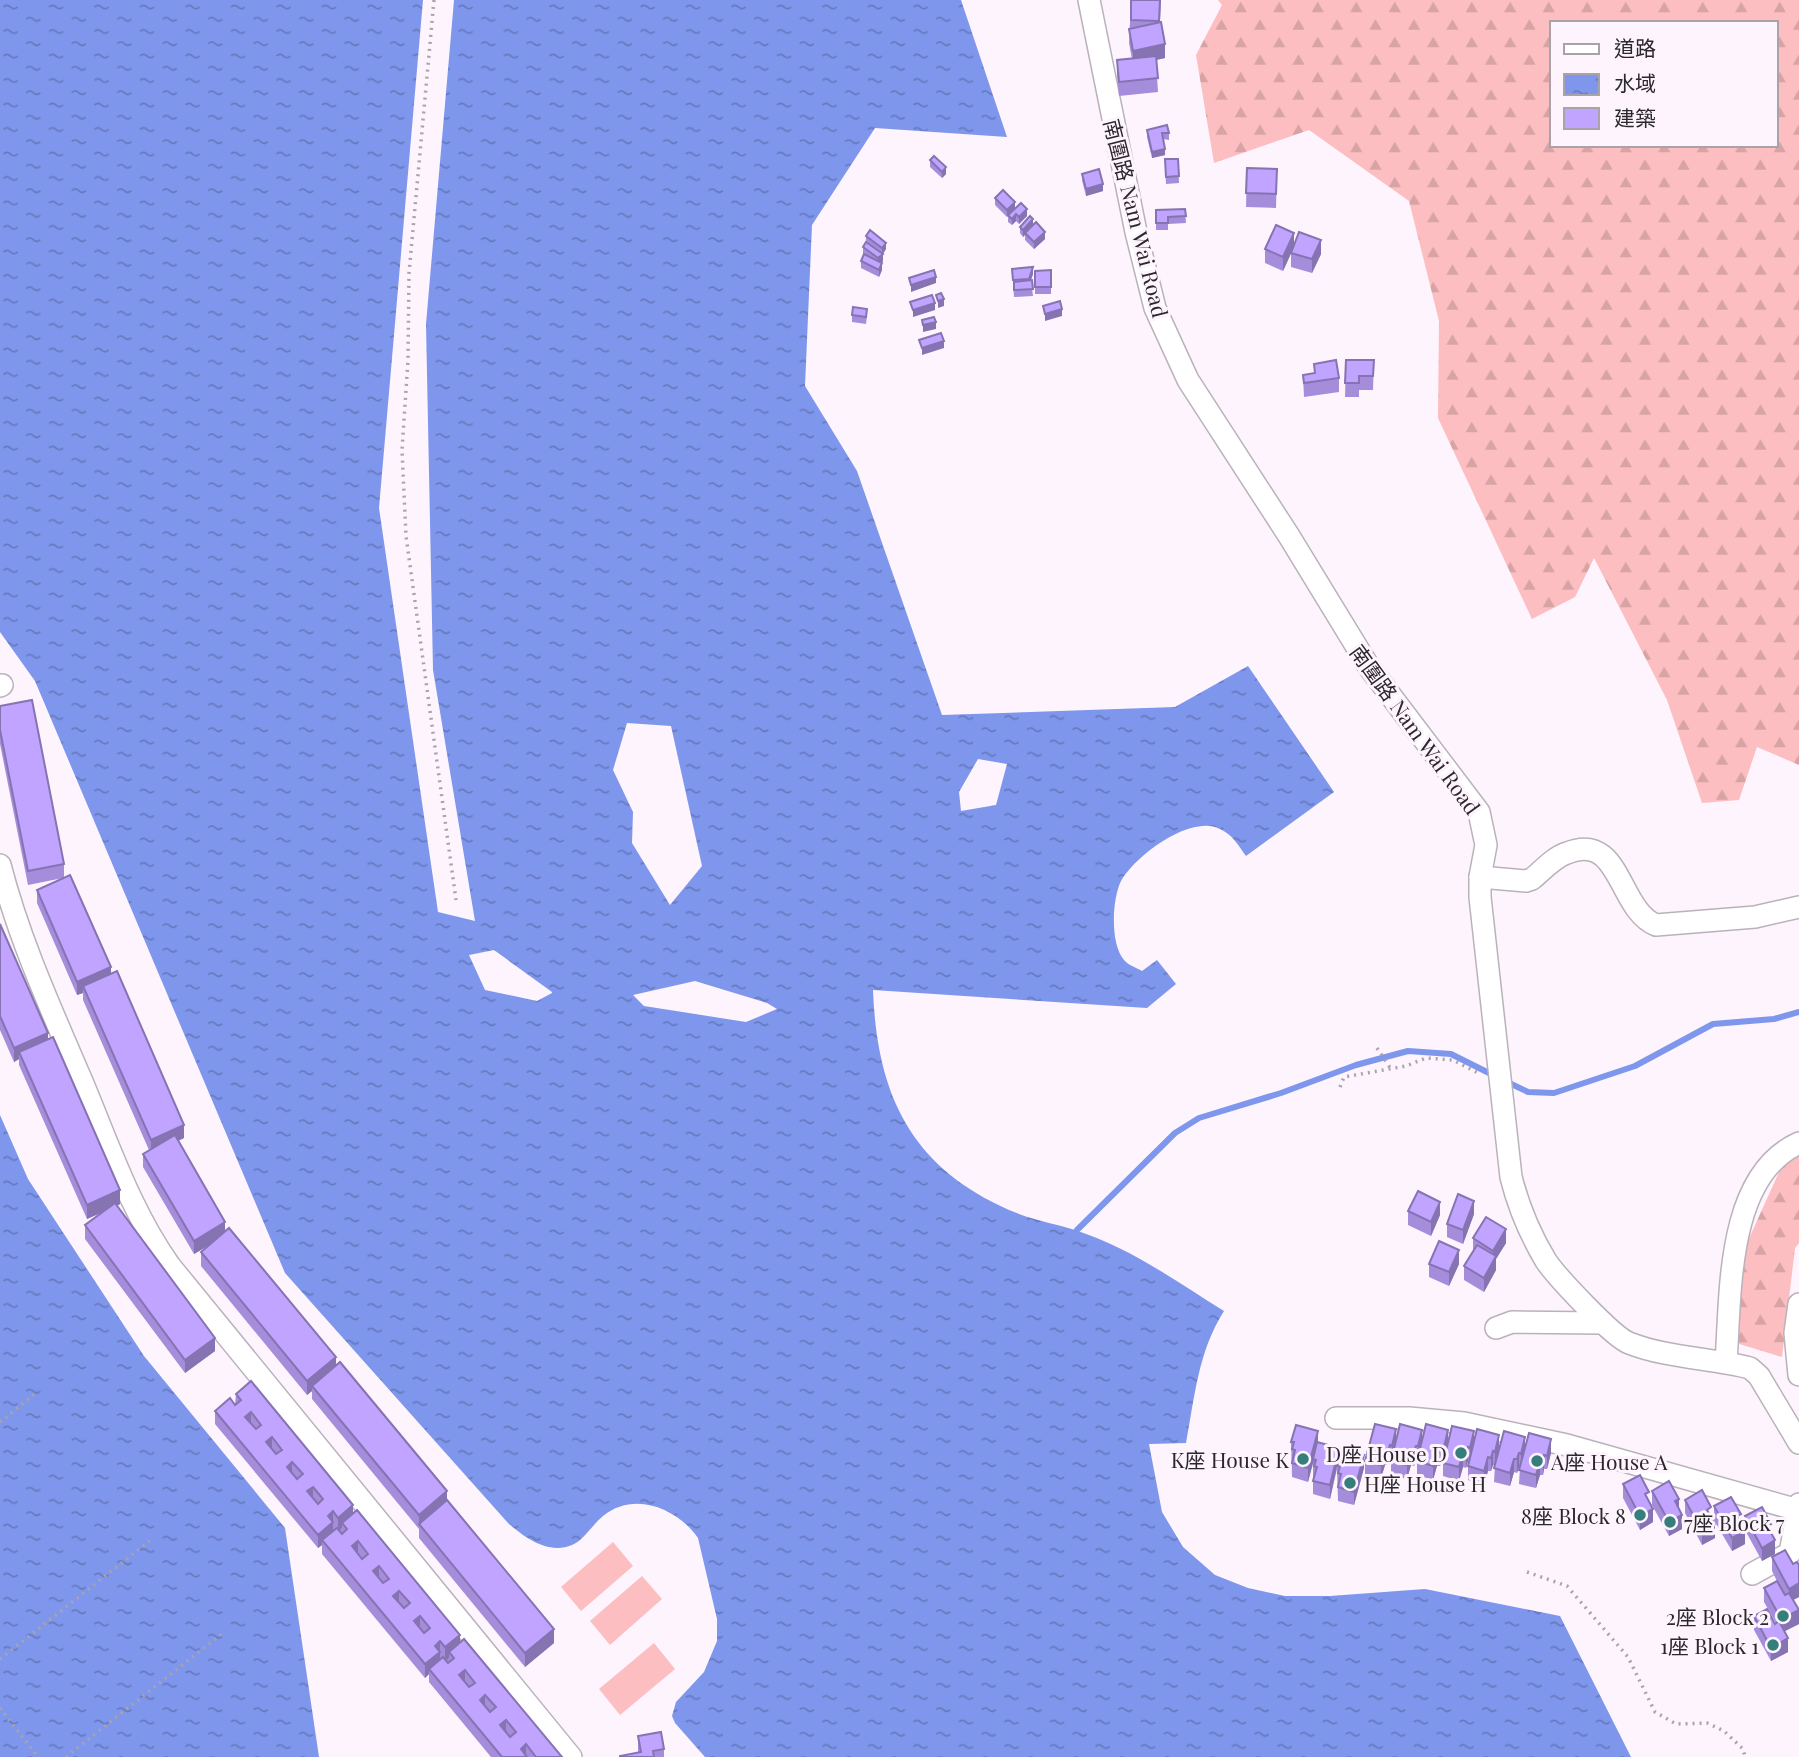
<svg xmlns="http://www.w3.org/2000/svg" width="1799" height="1757" viewBox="0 0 1799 1757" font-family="'Playfair Display','Noto Sans TC',serif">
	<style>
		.forest { fill: url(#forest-firs); fill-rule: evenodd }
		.pitch { fill: #fcbec0 }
		.water { fill: url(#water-ripples); fill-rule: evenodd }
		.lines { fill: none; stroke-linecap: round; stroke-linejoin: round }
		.stream { stroke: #7e96ec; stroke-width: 6 }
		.minor-casing { stroke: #bab2bb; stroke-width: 24 }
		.path { stroke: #aaa3aa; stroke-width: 3.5; stroke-dasharray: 2 5; stroke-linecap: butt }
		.minor { stroke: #fff; stroke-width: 21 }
		.wall { fill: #a58ddb }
		.shaded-wall { fill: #8673b2 }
		.building { fill: #c0a4ff; stroke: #8673b2; stroke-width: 2; fill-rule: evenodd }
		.poi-dot { fill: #367e7c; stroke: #fdf4fd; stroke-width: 2.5 }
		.labels { text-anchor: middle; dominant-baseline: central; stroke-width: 6; stroke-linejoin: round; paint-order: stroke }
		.street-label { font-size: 21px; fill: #2b282b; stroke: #fdf4fd }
		.poi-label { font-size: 21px; fill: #2b282b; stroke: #fdf4fd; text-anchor: end }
	</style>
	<defs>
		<pattern id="forest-firs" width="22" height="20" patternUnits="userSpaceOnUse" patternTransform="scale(1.75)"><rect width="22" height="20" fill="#fcbec0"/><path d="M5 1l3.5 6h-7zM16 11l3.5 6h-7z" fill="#d8a3a5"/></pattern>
		<pattern id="water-ripples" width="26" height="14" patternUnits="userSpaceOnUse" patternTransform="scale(1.75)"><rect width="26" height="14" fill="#7e96ec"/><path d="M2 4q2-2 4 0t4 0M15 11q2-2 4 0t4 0" fill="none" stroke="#677abf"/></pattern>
	</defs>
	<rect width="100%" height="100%" fill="#fdf4fd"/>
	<!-- forest -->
	<g class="forest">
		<path d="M1218,0H1799V765L1757,747L1739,800L1702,803L1667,700L1594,558L1575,597L1532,619L1438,418L1439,321L1409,201L1309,130L1214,163L1196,55L1222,5ZM1552,23H1776V145H1552Z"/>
		<polygon points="1799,1156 1799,1243 1795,1248 1782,1357 1733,1342 1738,1263 1783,1163"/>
	</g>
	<!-- pitch -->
	<g class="pitch">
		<polygon points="613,1542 633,1566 581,1611 561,1587"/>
		<polygon points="642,1576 662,1599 610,1645 590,1621"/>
		<polygon points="654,1643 675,1669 620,1715 599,1689"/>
	</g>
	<!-- water -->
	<g class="water">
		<path d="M0,0H423L379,508L438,912L475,921L433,670L426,324L454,0H961L1007,137L875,128L812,225L805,386L857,471L942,715L1175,707L1248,666L1334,792L1246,856C1238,845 1233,835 1220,829C1191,814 1135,856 1121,881C1112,899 1110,944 1124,960C1128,965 1137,968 1142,971L1157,960L1176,984L1147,1008L873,990C877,1099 914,1172 1019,1214C1037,1221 1057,1224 1075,1230C1090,1235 1105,1241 1119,1248C1156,1266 1190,1290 1224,1311C1198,1352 1195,1396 1186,1443L1149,1444L1162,1512L1183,1547L1215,1575L1248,1588L1285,1596H1330L1425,1589L1560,1616L1631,1757H705L675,1723L672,1716L676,1702L704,1672L717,1641V1619L698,1538C678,1509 635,1490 603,1516C593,1524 583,1541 572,1545C548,1555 524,1537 508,1523L285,1273L35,681L0,632ZM627,723L671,726L702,866L670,905L632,843L633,812L613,770ZM978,759L1007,764L996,805L961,811L959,792ZM494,950L552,992V993L537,1001L485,990L469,955ZM695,981L767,1003L777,1009L746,1022L644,1006L633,995Z"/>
		<polygon points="0,1115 28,1179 144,1356 285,1528 319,1757 0,1757"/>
	</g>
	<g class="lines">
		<!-- stream -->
		<g class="stream">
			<polyline points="1505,1081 1528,1092 1554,1093 1635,1066 1713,1024 1774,1019 1799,1012"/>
			<polyline points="1077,1230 1175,1133 1199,1118 1281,1093 1356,1065 1408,1051 1451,1054 1495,1076"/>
		</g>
		<!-- minor casing -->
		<g class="minor-casing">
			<g id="minor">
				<path d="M1089,0L1136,232L1155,308L1188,380L1289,536L1369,667L1479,812L1486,845L1480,877V897L1511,1177C1518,1205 1531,1236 1546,1261C1557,1277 1613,1337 1629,1343C1667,1358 1711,1358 1750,1368L1759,1376L1799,1443"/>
				<polyline points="0,686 2,685"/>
				<path d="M0,865C19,939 51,1009 81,1079C108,1143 130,1210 170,1266L571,1757"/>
				<path d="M1480,877L1526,881L1532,879C1542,871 1554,857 1567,853C1621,831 1618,910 1656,925L1755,917L1799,907"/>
				<polyline points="1799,1304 1795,1333 1799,1375"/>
				<polyline points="1496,1328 1512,1322 1603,1323"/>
				<path d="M1726,1362C1731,1293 1726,1176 1799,1143"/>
				<polyline points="1336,1418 1409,1418 1464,1423 1567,1445 1798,1510 1799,1504"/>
				<polyline points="1752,1574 1790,1553 1798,1510"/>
			</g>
		</g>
		<!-- path -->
		<g class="path">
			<polyline points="434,0 409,273 408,360 402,450 406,536 456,900"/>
			<polyline points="1377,1048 1391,1069"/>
			<polyline points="1340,1087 1344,1077 1406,1066 1426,1058 1453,1060 1480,1074"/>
			<polyline points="0,1422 37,1392"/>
			<polyline points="1527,1572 1567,1586 1628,1657 1655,1712 1676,1724 1707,1723 1724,1731 1743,1749 1745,1757"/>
			<polyline points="0,1659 152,1539"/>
			<polyline points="0,1708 38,1757"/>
			<polyline points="66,1757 224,1632"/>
		</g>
		<!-- minor -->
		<use href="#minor" class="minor"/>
	</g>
	<!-- wall -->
	<g class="wall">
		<polygon points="1131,0 1161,0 1160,23 1165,58 1156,60 1158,92 1119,96 1117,74 1117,60 1132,59 1129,43"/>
		<polygon points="1147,130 1169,133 1169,140 1163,139 1165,155 1152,158 1147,137"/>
		<polygon points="1165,159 1178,159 1179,183 1166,184"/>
		<polygon points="930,160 946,174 942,178 930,167"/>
		<polygon points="1247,168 1277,169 1276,208 1246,207"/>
		<polygon points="1082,174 1103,191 1086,196 1082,180"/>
		<polygon points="995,198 1015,208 1027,216 1019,224 1016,221 1012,225 1008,222 1008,216 1007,217 995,205"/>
		<polygon points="1185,209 1186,223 1168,224 1168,230 1156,230 1156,210"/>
		<polygon points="1033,225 1045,239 1034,249 1025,240 1025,235 1023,237 1020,233 1020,227"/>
		<polygon points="866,236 886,249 883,254 883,261 881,263 882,270 879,277 861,268 861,261 864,255 863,254 863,247 866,242"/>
		<polygon points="1294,246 1321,254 1312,273 1291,267 1291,253 1283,271 1265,263 1265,249"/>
		<polygon points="1012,269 1033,274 1031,280 1033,296 1014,297"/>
		<polygon points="1051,270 1051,294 1035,294 1035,271"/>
		<polygon points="852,315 867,316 866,324 852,322"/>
		<polygon points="1346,360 1374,360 1373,390 1359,390 1359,397 1345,397"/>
		<polygon points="1314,364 1339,378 1339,392 1304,397 1303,375 1314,373"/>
		<polygon points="0,706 64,864 64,877 111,974 184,1138 178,1141 225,1232 447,1500 554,1643 525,1667 419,1538 419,1529 312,1399 312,1391 307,1395 201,1266 201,1252 209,1245 194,1254 143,1167 143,1154 149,1150 83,1000 83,993 77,995 37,903 37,890 63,878 28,885 0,744"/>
		<polygon points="0,924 48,1039 120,1204 117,1206 215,1351 185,1373 85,1239 85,1225 103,1212 87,1219 19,1065 19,1059 14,1062 0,1030"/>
		<polygon points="1408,1211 1440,1215 1431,1236 1408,1225"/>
		<polygon points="1474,1214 1463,1244 1447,1237 1447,1224"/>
		<polygon points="1473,1238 1506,1243 1496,1259 1496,1270 1484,1292 1464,1280 1464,1266 1473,1251"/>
		<polygon points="1429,1264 1459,1264 1449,1286 1429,1277"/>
		<polygon points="236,1394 353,1514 460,1642 562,1757 491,1757 429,1682 429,1674 425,1678 322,1554 322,1545 318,1548 215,1424 215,1411 235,1405"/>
		<polygon points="1396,1439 1448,1442 1474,1441 1499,1449 1525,1447 1551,1453 1547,1469 1544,1469 1543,1475 1540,1475 1536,1488 1519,1484 1520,1467 1519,1467 1517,1473 1514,1472 1510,1486 1494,1482 1495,1465 1493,1465 1491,1471 1488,1471 1484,1485 1468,1480 1468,1466 1469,1461 1468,1461 1466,1468 1463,1467 1459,1481 1443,1476 1443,1460 1442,1460 1440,1466 1437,1466 1433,1480 1417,1475 1417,1460 1416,1459 1414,1466 1411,1465 1407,1479 1391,1475 1391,1459 1390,1459 1388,1465 1385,1465 1381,1478 1365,1474 1365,1461"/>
		<polygon points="1291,1442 1318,1442 1339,1458 1364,1468 1354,1505 1338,1501 1337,1469 1330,1499 1313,1494 1313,1461 1308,1482 1292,1477"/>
		<polygon points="1623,1484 1653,1522 1640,1530 1623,1498"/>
		<polygon points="1652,1491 1679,1509 1682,1529 1669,1536 1652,1505"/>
		<polygon points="1685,1500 1711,1518 1715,1538 1702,1545 1685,1513"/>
		<polygon points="1714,1506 1745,1544 1732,1551 1714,1520"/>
		<polygon points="1745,1516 1775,1554 1762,1561 1745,1530"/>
		<polygon points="1772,1557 1799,1565 1799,1597 1793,1600 1799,1624 1785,1631 1788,1652 1771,1661 1754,1630 1754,1616 1775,1624 1776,1623 1764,1602 1764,1588 1777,1581 1772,1571"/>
		<polygon points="638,1736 664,1749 664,1757 620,1757 638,1753"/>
	</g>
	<!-- shaded-wall -->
	<g class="shaded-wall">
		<polygon points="1165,44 1165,58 1133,65 1133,51"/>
		<polygon points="1165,149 1165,155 1152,158 1152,152"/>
		<polygon points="946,167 946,174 942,178 942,172"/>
		<polygon points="1103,184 1103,191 1086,196 1086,189"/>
		<polygon points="1015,202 1015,208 1007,217 1007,210"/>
		<polygon points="1027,209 1027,216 1019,224 1019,217"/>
		<polygon points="1016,214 1016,221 1012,225 1012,219"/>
		<polygon points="1033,219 1033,226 1023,237 1023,230"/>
		<polygon points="1045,232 1045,239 1034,249 1034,242"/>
		<polygon points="1294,233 1294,247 1283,271 1283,257"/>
		<polygon points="1321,240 1321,254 1312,273 1312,259"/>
		<polygon points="886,243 886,249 882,255 882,248"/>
		<polygon points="883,254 883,261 878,265 878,258"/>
		<polygon points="882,263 882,270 879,277 879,270"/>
		<polygon points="1033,267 1033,274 1029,285 1029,279"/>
		<polygon points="936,277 936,283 911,292 911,285"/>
		<polygon points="944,299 944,306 938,308 938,301"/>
		<polygon points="935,303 935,310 913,317 913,310"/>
		<polygon points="1062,309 1062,316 1045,321 1045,314"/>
		<polygon points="936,322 936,329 923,332 923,325"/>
		<polygon points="944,341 944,348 922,355 922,348"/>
		<polygon points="111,967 111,980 83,986 83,993 77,995 77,982"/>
		<polygon points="48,1033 48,1047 19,1052 19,1059 14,1062 14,1048"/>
		<polygon points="184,1125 184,1138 151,1153 151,1140"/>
		<polygon points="120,1190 120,1204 87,1219 87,1205"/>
		<polygon points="1474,1201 1474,1214 1463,1244 1463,1230"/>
		<polygon points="1440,1202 1440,1215 1431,1236 1431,1222"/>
		<polygon points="225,1222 225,1236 194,1254 194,1241"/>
		<polygon points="1506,1229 1506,1243 1496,1259 1496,1270 1484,1292 1484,1278 1493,1261 1493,1251"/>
		<polygon points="1459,1250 1459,1264 1449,1286 1449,1272"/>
		<polygon points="215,1338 215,1351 185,1373 185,1360"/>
		<polygon points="336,1357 336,1371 312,1386 312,1391 307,1395 307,1381"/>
		<polygon points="251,1412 251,1426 245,1417"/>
		<polygon points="1396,1429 1396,1443 1392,1460 1392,1446"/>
		<polygon points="1422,1430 1422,1443 1418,1460 1418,1446"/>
		<polygon points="1448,1430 1448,1444 1444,1460 1444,1447"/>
		<polygon points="1318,1431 1318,1445 1308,1482 1308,1468"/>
		<polygon points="1474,1431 1474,1445 1470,1462 1470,1448"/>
		<polygon points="1499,1435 1499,1449 1495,1465 1495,1452"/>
		<polygon points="272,1437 272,1451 266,1442"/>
		<polygon points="1525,1437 1525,1451 1521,1467 1521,1454"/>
		<polygon points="1551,1439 1551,1453 1547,1469 1547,1456"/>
		<polygon points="1390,1445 1390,1459 1388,1465 1388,1452"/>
		<polygon points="1416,1446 1416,1459 1414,1466 1414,1452"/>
		<polygon points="1442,1446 1442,1460 1440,1466 1440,1453"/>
		<polygon points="1468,1447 1468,1461 1466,1468 1466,1454"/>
		<polygon points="1339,1448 1339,1462 1337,1466 1330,1499 1330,1485"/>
		<polygon points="1385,1451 1385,1465 1381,1478 1381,1465"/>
		<polygon points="1411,1451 1411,1465 1407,1479 1407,1465"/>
		<polygon points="1493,1451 1493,1465 1491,1471 1491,1458"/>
		<polygon points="1437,1452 1437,1466 1433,1480 1433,1466"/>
		<polygon points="1463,1453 1463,1467 1459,1481 1459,1467"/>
		<polygon points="1519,1453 1519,1467 1517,1473 1517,1459"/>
		<polygon points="1364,1455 1364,1468 1354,1505 1354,1492"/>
		<polygon points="1544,1455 1544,1469 1543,1475 1543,1462"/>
		<polygon points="1488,1457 1488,1471 1484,1485 1484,1471"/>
		<polygon points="1514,1459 1514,1472 1510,1486 1510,1473"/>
		<polygon points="1540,1461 1540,1475 1536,1488 1536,1475"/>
		<polygon points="292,1462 292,1476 287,1467"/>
		<polygon points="313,1487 313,1500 307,1491"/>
		<polygon points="447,1491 447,1505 419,1524 419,1529 419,1515"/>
		<polygon points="1679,1499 1679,1512 1675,1501"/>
		<polygon points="353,1505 353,1519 342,1523 342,1528 338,1531 338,1518"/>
		<polygon points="1653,1509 1653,1522 1640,1530 1640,1516"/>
		<polygon points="333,1511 333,1536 322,1540 322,1545 318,1548 318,1535 328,1516"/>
		<polygon points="1682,1515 1682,1529 1669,1536 1669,1522"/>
		<polygon points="1715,1524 1715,1538 1702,1545 1702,1531"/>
		<polygon points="1745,1531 1745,1544 1732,1551 1732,1538"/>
		<polygon points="1775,1540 1775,1554 1762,1561 1762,1548"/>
		<polygon points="358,1541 358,1555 352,1546"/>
		<polygon points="379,1566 379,1580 373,1571"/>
		<polygon points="1799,1583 1799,1597 1789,1602 1789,1589"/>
		<polygon points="399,1591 399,1605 393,1596"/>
		<polygon points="1799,1610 1799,1624 1781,1633 1781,1619"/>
		<polygon points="420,1616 420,1630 414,1621"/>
		<polygon points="554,1629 554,1643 525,1667 525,1653"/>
		<polygon points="460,1635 460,1648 449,1652 449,1658 445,1661 445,1647"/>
		<polygon points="1788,1638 1788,1652 1771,1661 1771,1648"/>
		<polygon points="440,1641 440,1665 429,1669 429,1674 425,1678 425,1664 435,1646"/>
		<polygon points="465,1670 465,1684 459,1675"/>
		<polygon points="485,1695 485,1709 480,1700"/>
		<polygon points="506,1720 506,1733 500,1725"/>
		<polygon points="526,1744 526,1757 521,1749"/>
	</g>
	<!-- building -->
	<g class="building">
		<polygon points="1131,0 1160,0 1159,21 1131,20"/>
		<polygon points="1161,22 1165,44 1133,51 1129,29"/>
		<polygon points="1156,56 1158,78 1119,82 1117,60"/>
		<polygon points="1167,125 1169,133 1162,133 1165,149 1152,152 1147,130"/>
		<polygon points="934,156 946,167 942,172 930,160"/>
		<polygon points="1165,159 1178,159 1179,176 1166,177"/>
		<polygon points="1247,168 1277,169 1276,194 1246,193"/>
		<polygon points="1099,169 1103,184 1086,189 1082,174"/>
		<polygon points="1003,190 1015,202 1007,210 995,198"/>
		<polygon points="1021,203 1027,209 1019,217 1016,214 1012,219 1008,215"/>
		<polygon points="1185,209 1186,216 1168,217 1168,223 1156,223 1156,210"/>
		<polygon points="1030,216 1033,219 1023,230 1020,227"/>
		<polygon points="1036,222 1045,232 1034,242 1025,233"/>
		<polygon points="1276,225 1294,233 1283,257 1265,249"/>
		<polygon points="870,230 886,243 882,248 866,236"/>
		<polygon points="1299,232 1321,240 1312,259 1291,253"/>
		<polygon points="866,242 883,254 878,258 863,247"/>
		<polygon points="864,254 882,263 879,270 861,261"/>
		<polygon points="1033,267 1029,279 1013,280 1012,269"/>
		<polygon points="934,270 936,277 911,285 909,278"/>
		<polygon points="1051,270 1051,287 1035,287 1035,271"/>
		<polygon points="1032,280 1033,289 1014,290 1014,282"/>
		<polygon points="941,293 944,299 938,301 936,295"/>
		<polygon points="932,295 935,303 913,310 910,302"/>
		<polygon points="1060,301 1062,309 1045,314 1043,306"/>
		<polygon points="853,307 867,309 866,317 852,315"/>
		<polygon points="934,317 936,322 923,325 922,320"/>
		<polygon points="941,333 944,341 922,348 919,340"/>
		<polygon points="1336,360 1339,378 1304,383 1303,375 1315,373 1314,364"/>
		<polygon points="1346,360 1374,360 1373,376 1359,376 1359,383 1345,383"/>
		<polygon points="32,700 64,864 28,871 0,730 0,706"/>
		<polygon points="70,875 111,967 77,982 37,890"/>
		<polygon points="0,924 48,1033 14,1048 0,1016"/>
		<polygon points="117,971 184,1125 151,1140 83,986"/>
		<polygon points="53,1037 120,1190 87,1205 19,1052"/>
		<polygon points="175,1135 225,1222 194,1241 143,1154"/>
		<polygon points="1418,1191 1440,1202 1431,1222 1408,1211"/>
		<polygon points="1458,1194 1474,1201 1463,1230 1447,1224"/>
		<polygon points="115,1203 215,1338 185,1360 85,1225"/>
		<polygon points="1486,1217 1506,1229 1493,1251 1473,1238"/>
		<polygon points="229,1228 336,1357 307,1381 201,1252"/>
		<polygon points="1439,1241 1459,1250 1449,1272 1429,1264"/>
		<polygon points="1477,1245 1496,1256 1484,1278 1464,1266"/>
		<polygon points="340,1362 447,1491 419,1515 312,1386"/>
		<path d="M251,1381L353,1505L338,1518L333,1511L328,1516L333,1522L318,1535L215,1411L230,1398L235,1405L241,1400L236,1394ZM251,1412L261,1425L256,1429L245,1417ZM272,1437L282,1450L276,1454L266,1442ZM292,1462L303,1474L297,1479L287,1467ZM313,1487L323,1499L318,1504L307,1491Z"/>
		<polygon points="1375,1424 1396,1429 1392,1446 1390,1445 1388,1452 1385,1451 1381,1465 1365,1461"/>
		<polygon points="1400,1424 1422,1430 1418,1446 1416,1446 1414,1452 1411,1451 1407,1465 1391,1461"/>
		<polygon points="1426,1424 1448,1430 1444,1447 1442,1446 1440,1453 1437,1452 1433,1466 1417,1461"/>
		<polygon points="1296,1425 1318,1431 1308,1468 1292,1463 1295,1450 1292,1449 1294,1442 1291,1442"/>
		<polygon points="1452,1426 1474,1431 1470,1448 1468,1447 1466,1454 1463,1453 1459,1467 1443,1463"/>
		<polygon points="1477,1429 1499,1435 1495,1452 1493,1451 1491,1458 1488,1457 1484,1471 1468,1466"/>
		<polygon points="1504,1431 1525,1437 1521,1454 1519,1453 1517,1459 1514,1459 1510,1473 1494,1468"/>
		<polygon points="1529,1433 1551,1439 1547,1456 1544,1455 1543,1462 1540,1461 1536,1475 1519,1470"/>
		<polygon points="1317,1442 1339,1448 1330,1485 1313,1481 1317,1467 1314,1466 1316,1460 1313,1459"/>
		<polygon points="1342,1449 1364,1455 1354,1492 1338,1487 1341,1474 1338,1473 1340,1466 1337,1466"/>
		<polygon points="1640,1475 1649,1492 1645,1494 1653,1509 1640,1516 1623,1484"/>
		<polygon points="1669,1481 1679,1499 1675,1501 1682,1515 1669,1522 1652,1491"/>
		<polygon points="1702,1490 1711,1507 1707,1510 1715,1524 1702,1531 1685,1500"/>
		<polygon points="1731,1497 1741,1514 1737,1516 1745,1531 1732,1538 1714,1506"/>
		<polygon points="447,1500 554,1629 525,1653 419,1524"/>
		<polygon points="1762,1507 1771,1524 1767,1526 1775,1540 1762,1548 1745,1516"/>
		<path d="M357,1510L460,1635L445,1647L440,1641L435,1646L440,1652L425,1664L322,1540L337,1528L342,1534L347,1529L342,1523ZM358,1541L368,1554L362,1559L352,1546ZM379,1566L389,1579L383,1583L373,1571ZM399,1591L410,1603L404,1608L393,1596ZM420,1616L430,1628L424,1633L414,1621Z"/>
		<polygon points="1785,1550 1793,1564 1797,1562 1799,1565 1799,1583 1789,1589 1772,1557"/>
		<polygon points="1777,1581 1785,1595 1789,1593 1799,1610 1781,1619 1764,1588"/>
		<polygon points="1767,1609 1775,1624 1779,1621 1788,1638 1771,1648 1754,1616"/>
		<path d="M464,1639L562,1757H536L526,1744L521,1749L527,1757H502L429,1669L443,1657L448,1663L454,1658L449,1652ZM465,1670L475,1683L469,1687L459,1675ZM485,1695L496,1707L490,1712L480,1700ZM506,1720L516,1732L510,1737L500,1725Z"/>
		<polygon points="661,1732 664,1749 653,1751 654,1757 620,1757 620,1756 641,1752 638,1736"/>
	</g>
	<!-- markers -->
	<g class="poi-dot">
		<circle cx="1461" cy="1453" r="7"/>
		<circle cx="1303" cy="1459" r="7"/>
		<circle cx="1537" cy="1461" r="7"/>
		<circle cx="1350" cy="1483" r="7"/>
		<circle cx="1640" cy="1515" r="7"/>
		<circle cx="1670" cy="1522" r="7"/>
		<circle cx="1783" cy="1616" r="7"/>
		<circle cx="1773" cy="1645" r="7"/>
	</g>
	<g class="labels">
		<!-- street labels -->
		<g class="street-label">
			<text transform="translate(1137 218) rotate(76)">南圍路 Nam Wai Road</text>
			<text transform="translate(1416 729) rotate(54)">南圍路 Nam Wai Road</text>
		</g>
		<!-- poi labels -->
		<g class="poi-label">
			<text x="1447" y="1453">D座 House D</text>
			<text x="1289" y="1459">K座 House K</text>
			<text x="1551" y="1461" text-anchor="start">A座 House A</text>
			<text x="1364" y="1483" text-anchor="start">H座 House H</text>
			<text x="1626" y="1515">8座 Block 8</text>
			<text x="1684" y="1522" text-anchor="start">7座 Block 7</text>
			<text x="1769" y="1616">2座 Block 2</text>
			<text x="1759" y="1645">1座 Block 1</text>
		</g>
	</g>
	<!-- legend -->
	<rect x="1550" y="21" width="228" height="126" fill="#fdf4fd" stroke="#a9a2a9" stroke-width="2"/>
	<rect x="1564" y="44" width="35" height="10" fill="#ffffff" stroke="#a9a2a9" stroke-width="2"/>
	<text x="1614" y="56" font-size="21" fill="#2b282b">道路</text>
	<rect x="1564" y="74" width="35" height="21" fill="url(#water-ripples)" stroke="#a9a2a9" stroke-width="2"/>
	<text x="1614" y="91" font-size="21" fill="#2b282b">水域</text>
	<rect x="1564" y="108" width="35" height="21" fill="#c0a4ff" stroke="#a9a2a9" stroke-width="2"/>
	<text x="1614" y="126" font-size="21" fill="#2b282b">建築</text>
</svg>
